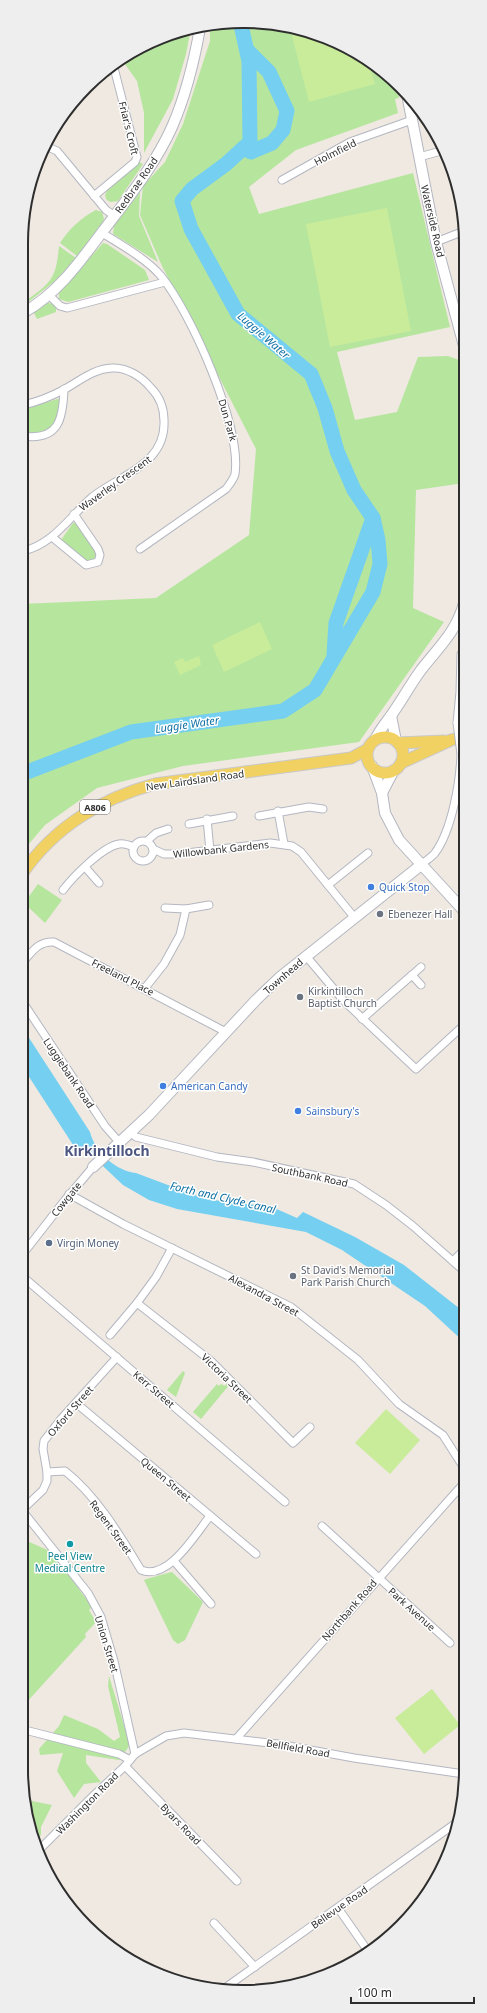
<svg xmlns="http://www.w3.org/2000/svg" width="487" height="2013" viewBox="0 0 487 2013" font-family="'Noto Sans',sans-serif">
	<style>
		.green { fill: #b6e59e }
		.pitch { fill: #c9ec9a }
		.water { fill: #75cff0 }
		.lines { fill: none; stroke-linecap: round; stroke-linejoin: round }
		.river { stroke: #75cff0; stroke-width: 15 }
		.street-casing { stroke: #b4b7c1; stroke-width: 9 }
		.secondary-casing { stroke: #b4b7c1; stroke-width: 12 }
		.primary-casing { stroke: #c9c9c9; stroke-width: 13 }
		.street { stroke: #fff; stroke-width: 7 }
		.secondary { stroke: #fff; stroke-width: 10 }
		.primary { stroke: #f2d163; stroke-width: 11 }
		.street-bridge-casing { stroke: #b4b7c1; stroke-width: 9; stroke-linecap: butt }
		.street-bridge { stroke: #fff; stroke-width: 7 }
		.shop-dot { fill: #3f7fe0; stroke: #fff; stroke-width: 1.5 }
		.worship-dot { fill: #6b7280; stroke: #fff; stroke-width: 1.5 }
		.service-dot { fill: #5c6f8a; stroke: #fff; stroke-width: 1.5 }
		.culture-dot { fill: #0f9aa8; stroke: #fff; stroke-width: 1.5 }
		.labels { text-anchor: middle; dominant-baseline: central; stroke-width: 3; stroke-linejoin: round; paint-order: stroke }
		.shield { fill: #fff; stroke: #6d6d6d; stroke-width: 1 }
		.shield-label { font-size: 9px; font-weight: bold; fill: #2e2e2e }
		.street-label { font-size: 10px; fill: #2e2e2e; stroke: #fff }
		.shop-label { font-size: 10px; fill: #366cbe; stroke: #fff; text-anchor: start }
		.worship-label { font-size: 10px; fill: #5b616d; stroke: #fff; text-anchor: start }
		.service-label { font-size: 10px; fill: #4e5e75; stroke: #fff; text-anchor: start }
		.culture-label { font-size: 10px; fill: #0d838f; stroke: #fff }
		.water-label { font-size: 11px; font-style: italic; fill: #0d6fa3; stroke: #fff }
		.district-label { font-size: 14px; font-weight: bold; fill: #4d5680; stroke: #fff }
		.rim { fill: none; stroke: #2e2e2e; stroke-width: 2 }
	</style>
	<rect width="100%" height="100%" fill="#efe9e1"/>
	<!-- green -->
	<g class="green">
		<polygon points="273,23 342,44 396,83 399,98 395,99 398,113 296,150 249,187 259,214 413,173 450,327 337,352 355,420 397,412 418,357 448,356 459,360 464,404 464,483 416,490 413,608 444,622 359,742 183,766 97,788 45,825 22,852 22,604 156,598 249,535 256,449 162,266 140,215 143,186 165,162 183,124 210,41 210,27"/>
		<polygon points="191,28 186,54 173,99 144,153 144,113 137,81 122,60 186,29"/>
		<polygon points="139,162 143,164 118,201 110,202 106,199 105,195 108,189"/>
		<polygon points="140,192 139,216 158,262 113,234 114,225"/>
		<path d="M96,210L102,212L104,219L102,223L77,256L60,243C67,231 83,216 96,210Z"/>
		<polygon points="103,243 107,244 145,270 149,280 68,302 59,299 59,293"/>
		<path d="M59,246L76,258L55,281L23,306V303C50,283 56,281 59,246Z"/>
		<polygon points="46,302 56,305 56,312 37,319 33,311"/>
		<path d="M61,398L56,427C46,433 35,434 23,434V409Z"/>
		<polygon points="73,523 76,523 97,553 97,557 93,562 85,562 61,540"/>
		<polygon points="38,884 62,900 45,923 24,903"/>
		<polygon points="183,1371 185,1373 176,1397 167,1390"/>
		<polygon points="227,1382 230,1384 201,1419 193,1412 217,1384 219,1386 221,1384 225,1386"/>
		<polygon points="27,1541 52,1552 92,1607 89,1610 96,1622 85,1634 86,1637 25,1704 21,1705 21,1551"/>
		<path d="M172,1572L203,1602L185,1640L178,1644L173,1640L144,1580C145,1579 168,1573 172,1572Z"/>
		<polygon points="109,1676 130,1745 119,1760 86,1755 86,1763 101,1782 84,1784 74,1798 57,1771 63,1753 40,1755 39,1749 59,1726 64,1715 98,1729 114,1741 120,1737 108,1686"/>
		<polygon points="27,1800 52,1805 41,1827 41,1835 35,1841"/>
	</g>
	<!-- pitch -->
	<g class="pitch">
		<polygon points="290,28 342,44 369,64 375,84 309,102"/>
		<polygon points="387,208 411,331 330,347 306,224"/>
		<polygon points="260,622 272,649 224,672 212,645"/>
		<polygon points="199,656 201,665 180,675 174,662 183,658 185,662"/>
		<polygon points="386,1409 420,1440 390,1474 355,1443"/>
		<polygon points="432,1689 460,1725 424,1754 395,1718"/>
	</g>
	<!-- water -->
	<path class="water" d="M22,1027L90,1132C95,1152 116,1171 136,1173L205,1199L272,1207L297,1218L303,1212L355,1237L404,1265L464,1312V1342L425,1306L342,1250L306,1232L177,1209L149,1200L123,1185L87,1151L75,1148L22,1066Z"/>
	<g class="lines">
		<!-- river -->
		<g class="river">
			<polyline points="244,148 251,152 272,143 283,130 287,111 269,72 247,50"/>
			<polyline points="334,655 336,623 373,518"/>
			<polyline points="22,774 131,732 283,711 315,690 373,592 380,564 378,540 373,518 354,490 337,451 325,408 311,374 238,314 191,229 182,201 192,189 226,164 250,142 249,61 241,25"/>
		</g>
		<!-- street casing -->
		<g class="street-casing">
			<g id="street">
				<polyline points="46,146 57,151 106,210 115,216"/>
				<polyline points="419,157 445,150"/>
				<polyline points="282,180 350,142 412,120"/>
				<polyline points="94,196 135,162 137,157 113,64"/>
				<path d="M102,233C120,244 148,260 161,276C191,313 242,427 235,474C234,479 229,485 226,489L140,549"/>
				<polyline points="436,242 464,231"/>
				<polyline points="49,295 60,306 67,308 165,282"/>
				<path d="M23,436C59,441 63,419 64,389"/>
				<polyline points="52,537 86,565 98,562 100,555 98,549 74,514"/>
				<path d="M23,551C52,545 70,517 91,498C119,475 166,465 164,421C164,408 160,397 151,388C142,377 127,367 112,368C93,369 81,380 65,389C52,396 37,402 23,405"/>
				<polyline points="457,723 460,692 461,654 464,650"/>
				<polyline points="278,811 284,844"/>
				<polyline points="259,816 309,807 323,809"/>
				<polyline points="207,819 210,851"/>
				<polyline points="189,824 233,816"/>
				<polyline points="147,841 156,833 168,829"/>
				<circle cx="143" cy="851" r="10"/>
				<polyline points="153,849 164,854 178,854 270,843 292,846 301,852 354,917"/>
				<path d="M421,865C425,861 431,858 435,853C452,830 460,782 461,754"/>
				<polyline points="85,867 99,883"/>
				<polyline points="328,885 368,853"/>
				<path d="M63,890C73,877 102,847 119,844C124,843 129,845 134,847"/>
				<polyline points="165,908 186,909 209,905"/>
				<polyline points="306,956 344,1001 416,1069 464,1025"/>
				<path d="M22,963C32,952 38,941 54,942L226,1032"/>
				<polyline points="412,975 421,967"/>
				<polyline points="145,988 164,964 180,935 186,909"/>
				<polyline points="22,1001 105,1126 119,1142"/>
				<polyline points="362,1019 412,975 421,985"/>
				<polyline points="131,1133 136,1137 217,1157 253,1162 354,1184 386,1205 413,1226 464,1271"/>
				<polyline points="69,1194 123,1224 291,1307 358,1360 399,1404 443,1435 464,1468"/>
				<polyline points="22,1255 65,1200 93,1167"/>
				<polyline points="453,1261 464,1250"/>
				<polyline points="22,1276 285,1502"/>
				<polyline points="137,1303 211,1361 293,1443 310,1427"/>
				<polyline points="110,1335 137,1303 156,1277 172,1248"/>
				<polyline points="76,1403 256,1554"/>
				<path d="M47,1472L65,1471C97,1496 121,1537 141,1570C168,1581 195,1535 210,1516"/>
				<polyline points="21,1509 88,1593 101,1617 114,1661 135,1754"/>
				<polyline points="22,1510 43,1490 47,1481 47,1472 43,1449 44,1441 61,1419 117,1357"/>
				<polyline points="322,1526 450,1643"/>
				<polyline points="174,1561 211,1604"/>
				<polyline points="21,1729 119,1754 130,1760"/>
				<polyline points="236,1739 464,1483"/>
				<polyline points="125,1766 237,1881"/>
				<polyline points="37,1852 93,1796 125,1766 135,1754 166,1736 184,1733 278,1744 354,1758 464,1774"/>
				<polyline points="338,1908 368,1951"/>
				<polyline points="214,1923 255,1967"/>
				<polyline points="222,1990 456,1823"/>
			</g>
		</g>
		<!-- secondary casing -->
		<g class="secondary-casing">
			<g id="secondary">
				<polyline points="407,94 436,242 464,346"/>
				<path d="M23,313C58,293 79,263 103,231C128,198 155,165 172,127C186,95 194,62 200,28"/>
				<polyline points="391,716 396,741"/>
				<path d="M375,740C379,731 384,725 390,717C401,702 410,685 421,670C438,648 457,631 464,603"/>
				<polyline points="372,766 382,793 385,813 399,840 464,911"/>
				<polyline points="382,793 394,770"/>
				<polyline points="93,1167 149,1115 256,1000 279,978 421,865"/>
			</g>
		</g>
		<!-- primary casing -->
		<g class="primary-casing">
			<g id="primary">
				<circle cx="385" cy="755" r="18"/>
				<polyline points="398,743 444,741"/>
				<polyline points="401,763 451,740 464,737"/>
				<path d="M22,874C54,827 102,798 155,784L351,758L368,749"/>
			</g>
		</g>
		<!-- street -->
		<use href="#street" class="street"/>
		<!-- secondary -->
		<use href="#secondary" class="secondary"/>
		<!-- primary -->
		<use href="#primary" class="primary"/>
		<!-- street-bridge casing -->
		<g class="street-bridge-casing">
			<polyline id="street-bridge" points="457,723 461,754"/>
		</g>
		<!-- street-bridge -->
		<use href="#street-bridge" class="street-bridge"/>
	</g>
	<!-- markers -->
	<g class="shop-dot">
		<circle cx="371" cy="887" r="4"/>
		<circle cx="163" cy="1086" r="4"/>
		<circle cx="298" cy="1111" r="4"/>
	</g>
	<g class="worship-dot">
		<circle cx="380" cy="914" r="4"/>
		<circle cx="300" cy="997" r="4"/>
		<circle cx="293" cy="1276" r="4"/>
	</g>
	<circle class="service-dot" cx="49" cy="1243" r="4"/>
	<circle class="culture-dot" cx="70" cy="1544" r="4"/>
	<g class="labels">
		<!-- shield labels -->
		<rect class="shield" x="80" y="800" width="30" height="14" rx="3"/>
		<g class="shield-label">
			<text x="95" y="807">A806</text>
		</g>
		<!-- street labels -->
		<g class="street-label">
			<text transform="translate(129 128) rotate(76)">Friar's Croft</text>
			<text transform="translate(335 152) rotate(-27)">Holmfield</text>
			<text transform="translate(136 185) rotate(-55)">Redbrae Road</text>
			<text transform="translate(433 221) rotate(77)">Waterside Road</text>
			<text transform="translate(228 420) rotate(74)">Dun Park</text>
			<text transform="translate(115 483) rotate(-36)">Waverley Crescent</text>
			<text transform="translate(195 780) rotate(-8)">New Lairdsland Road</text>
			<text transform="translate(221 849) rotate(-6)">Willowbank Gardens</text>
			<text transform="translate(283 976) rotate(-41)">Townhead</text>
			<text transform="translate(123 977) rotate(27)">Freeland Place</text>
			<text transform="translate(69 1073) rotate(56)">Luggiebank Road</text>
			<text transform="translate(310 1175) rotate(12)">Southbank Road</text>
			<text transform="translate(66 1199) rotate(-51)">Cowgate</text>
			<text transform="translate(264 1295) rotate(28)">Alexandra Street</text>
			<text transform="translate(227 1378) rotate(44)">Victoria Street</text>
			<text transform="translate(154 1389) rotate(41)">Kerr Street</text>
			<text transform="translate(70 1411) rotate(-49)">Oxford Street</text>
			<text transform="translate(166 1479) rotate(40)">Queen Street</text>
			<text transform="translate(111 1527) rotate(54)">Regent Street</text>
			<text transform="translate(412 1609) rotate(42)">Park Avenue</text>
			<text transform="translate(349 1610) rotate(-49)">Northbank Road</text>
			<text transform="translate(107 1644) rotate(73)">Union Street</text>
			<text transform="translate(298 1748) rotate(10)">Bellfield Road</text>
			<text transform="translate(87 1803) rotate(-45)">Washington Road</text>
			<text transform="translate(181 1824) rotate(46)">Byars Road</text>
			<text transform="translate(339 1907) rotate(-35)">Bellevue Road</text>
		</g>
		<!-- shop labels -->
		<g class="shop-label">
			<text x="379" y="887">Quick Stop</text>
			<text x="171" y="1086">American Candy</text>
			<text x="306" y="1111">Sainsbury's</text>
		</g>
		<!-- worship labels -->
		<g class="worship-label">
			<text x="388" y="914">Ebenezer Hall</text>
			<text x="308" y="991">Kirkintilloch<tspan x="308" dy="12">Baptist Church</tspan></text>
			<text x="301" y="1270">St David's Memorial<tspan x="301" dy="12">Park Parish Church</tspan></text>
		</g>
		<!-- service labels -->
		<g class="service-label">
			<text x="57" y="1243">Virgin Money</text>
		</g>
		<!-- culture labels -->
		<g class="culture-label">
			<text x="70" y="1556">Peel View<tspan x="70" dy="12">Medical Centre</tspan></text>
		</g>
		<!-- water labels -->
		<g class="water-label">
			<text transform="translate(264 335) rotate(41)">Luggie Water</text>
			<text transform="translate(187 724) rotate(-8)">Luggie Water</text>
			<text transform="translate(223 1197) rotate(13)">Forth and Clyde Canal</text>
		</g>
		<!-- district labels -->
		<g class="district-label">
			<text x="107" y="1150">Kirkintilloch</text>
		</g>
	</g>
	<!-- crop -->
	<path d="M0 0H487V2013H0ZM243 28H244A215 215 0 0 1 459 243V1770A215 215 0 0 1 244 1985H243A215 215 0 0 1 28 1770V243A215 215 0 0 1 243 28Z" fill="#eee" fill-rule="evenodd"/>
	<path class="rim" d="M243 28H244A215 215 0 0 1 459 243V1770A215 215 0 0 1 244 1985H243A215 215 0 0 1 28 1770V243A215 215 0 0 1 243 28Z"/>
	<!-- scale -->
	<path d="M351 1997v6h123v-6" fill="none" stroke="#2e2e2e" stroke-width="2"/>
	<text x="357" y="1997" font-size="12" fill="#2e2e2e" stroke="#ffffff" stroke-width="3" paint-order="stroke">100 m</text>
</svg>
